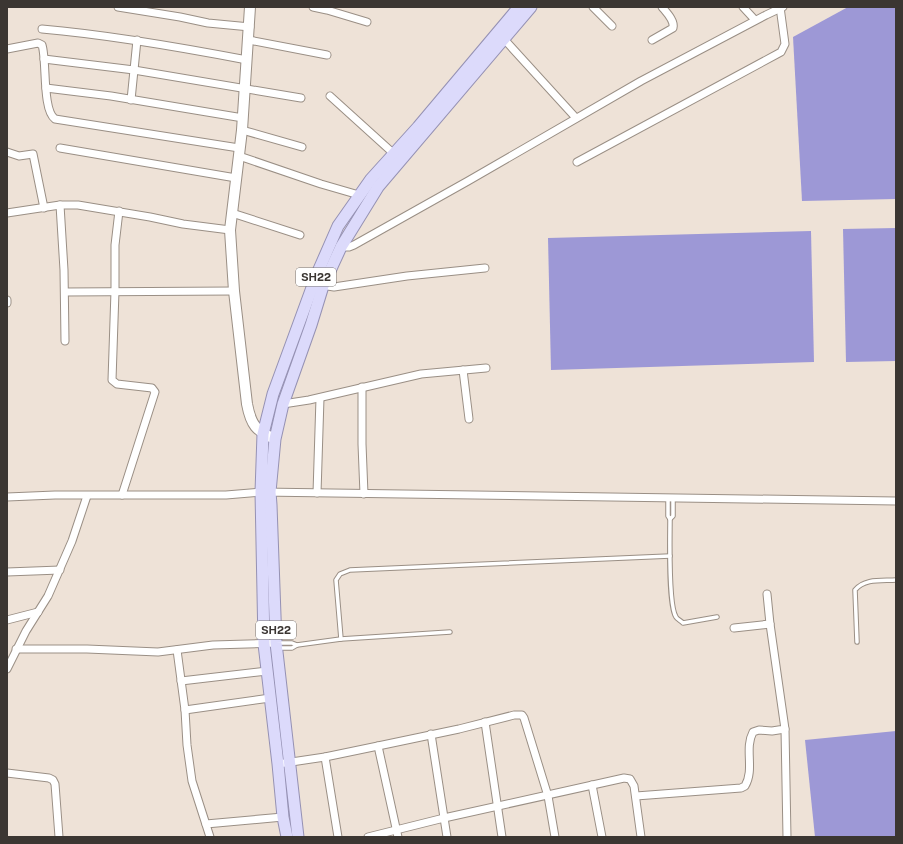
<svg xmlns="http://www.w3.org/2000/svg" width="903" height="844" viewBox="0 0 903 844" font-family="'Public Sans',sans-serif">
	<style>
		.water { fill: #9d98d6 }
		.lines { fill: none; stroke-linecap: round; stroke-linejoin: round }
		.lane-casing { stroke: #9a8f85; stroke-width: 5.5 }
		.street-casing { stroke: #9a8f85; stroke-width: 9 }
		.secondary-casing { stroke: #9a8f85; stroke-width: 12 }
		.primary-casing { stroke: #9591b3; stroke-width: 13 }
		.lane { stroke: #fff; stroke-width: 3.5 }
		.street { stroke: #fff; stroke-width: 7 }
		.secondary { stroke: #fff; stroke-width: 10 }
		.primary { stroke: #dcdafb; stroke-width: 11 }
		.labels { text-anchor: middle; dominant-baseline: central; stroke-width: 3; stroke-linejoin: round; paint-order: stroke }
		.shield { fill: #fff; stroke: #767270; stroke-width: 1 }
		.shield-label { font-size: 11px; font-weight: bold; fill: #3b3632 }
	</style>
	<rect width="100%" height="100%" fill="#eee2d7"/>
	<!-- water -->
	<g class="water">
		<polygon points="848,7 896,7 896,199 802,201 793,37"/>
		<polygon points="896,228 896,361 846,362 843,229"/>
		<polygon points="811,231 814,362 551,370 548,238"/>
		<polygon points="896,731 896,837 815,837 805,740"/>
	</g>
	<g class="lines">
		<!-- lane casing -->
		<g class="lane-casing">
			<g id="lane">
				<polyline points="668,498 668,516 670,519"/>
				<path d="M673,498V516L670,519C670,537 668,605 676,617C677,619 681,621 683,623L717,617"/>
				<polyline points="341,639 336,580 340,574 350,570 670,556"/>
				<path d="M857,642L855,590C865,578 882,581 896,580"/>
				<polyline points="278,643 292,643 297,645"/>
				<polyline points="279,648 292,648 297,645 341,639 450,632"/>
			</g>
		</g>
		<!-- street casing -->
		<g class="street-casing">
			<g id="street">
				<polyline points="118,7 180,17 208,23 250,27"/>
				<polyline points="313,7 327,10 367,22"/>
				<polyline points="593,7 612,26"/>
				<polyline points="743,7 755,20"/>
				<path d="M42,29C111,35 179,47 247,60"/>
				<polyline points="503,38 576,118"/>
				<polyline points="249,40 327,55"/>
				<path d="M652,40L673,28C675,21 667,13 662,7"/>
				<path d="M7,49L38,43L42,45C47,60 42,110 55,119L239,148"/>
				<polyline points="44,59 134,70 301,98"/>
				<polyline points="46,88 111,96 243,118"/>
				<polyline points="330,96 393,153"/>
				<polyline points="131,100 137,40"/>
				<polyline points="242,130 302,147"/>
				<polyline points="60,148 236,178"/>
				<polyline points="7,152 19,156 33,154 44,208"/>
				<polyline points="239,156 321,184 359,195"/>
				<polyline points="577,162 781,52 785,44 780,7"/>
				<polyline points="60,205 64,270 65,341"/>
				<polyline points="119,211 115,245 115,291 112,380 117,384 152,388 155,392 122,495"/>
				<polyline points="7,213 60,205 78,205 150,217 183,224 230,230"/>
				<polyline points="232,213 300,235"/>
				<polyline points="341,247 349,247 354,245 468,181 641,81 766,15 783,7"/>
				<polyline points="321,285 334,287 407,276 485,268"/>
				<polyline points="65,292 234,291"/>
				<polyline points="7,300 7,303"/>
				<polyline points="463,370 469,419"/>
				<polyline points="362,387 362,444 364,494"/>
				<polyline points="283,404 309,400 421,374 486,368"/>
				<polyline points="317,493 320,398"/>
				<polyline points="7,497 55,495 226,495 261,492 896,501"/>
				<polyline points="7,572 60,570"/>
				<polyline points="7,620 38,612"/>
				<polyline points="734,628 770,624"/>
				<polyline points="16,649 87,649 158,652 213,645 276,643"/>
				<polyline points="177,650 185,710 187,745 192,781 210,837"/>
				<polyline points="7,669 26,631 48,596 72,541 87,496"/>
				<polyline points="181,681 267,671"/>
				<polyline points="185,710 270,698"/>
				<polyline points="485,722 502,837"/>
				<polyline points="785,729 787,837"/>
				<polyline points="431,734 447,837"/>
				<polyline points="378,746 398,837"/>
				<polyline points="325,757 338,837"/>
				<polyline points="278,764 325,757 378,746 459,729 514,715 522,715 524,718 548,796 555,837"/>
				<polyline points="7,773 49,778 53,780 55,784 59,837"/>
				<polyline points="592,785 602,837"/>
				<path d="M636,796L741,788L745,786C755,769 744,749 753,732L759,730L772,731L785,729L770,624L767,594"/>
				<polyline points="206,824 283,817"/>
				<polyline points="368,837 444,818 624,778 630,779 634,786 641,837"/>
			</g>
		</g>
		<!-- secondary casing -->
		<g class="secondary-casing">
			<path id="secondary" d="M250,7L242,130L230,230L234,291L247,404C251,425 256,431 275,439"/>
		</g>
		<!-- primary casing -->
		<g class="primary-casing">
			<g id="primary">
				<polyline points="287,837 283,817 278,764 264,644 261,492 263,434 273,394 317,274 338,226 371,179 418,127 519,7"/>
				<polyline points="298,837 276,643 271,505 270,492 275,439 283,404 311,325 323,286 341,247 378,187 531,7"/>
			</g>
		</g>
		<!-- lane -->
		<use href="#lane" class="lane"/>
		<!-- street -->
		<use href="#street" class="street"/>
		<!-- secondary -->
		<use href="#secondary" class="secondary"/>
		<!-- primary -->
		<use href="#primary" class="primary"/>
	</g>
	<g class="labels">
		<!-- shield labels -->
		<g class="shield">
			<rect x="296" y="268" width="40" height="18" rx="3"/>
			<rect x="256" y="621" width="40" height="18" rx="3"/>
		</g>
		<g class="shield-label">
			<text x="316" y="277">SH22</text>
			<text x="276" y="630">SH22</text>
		</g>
	</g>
	<!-- border -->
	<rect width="903" height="844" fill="none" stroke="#3b3632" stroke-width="16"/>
</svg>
